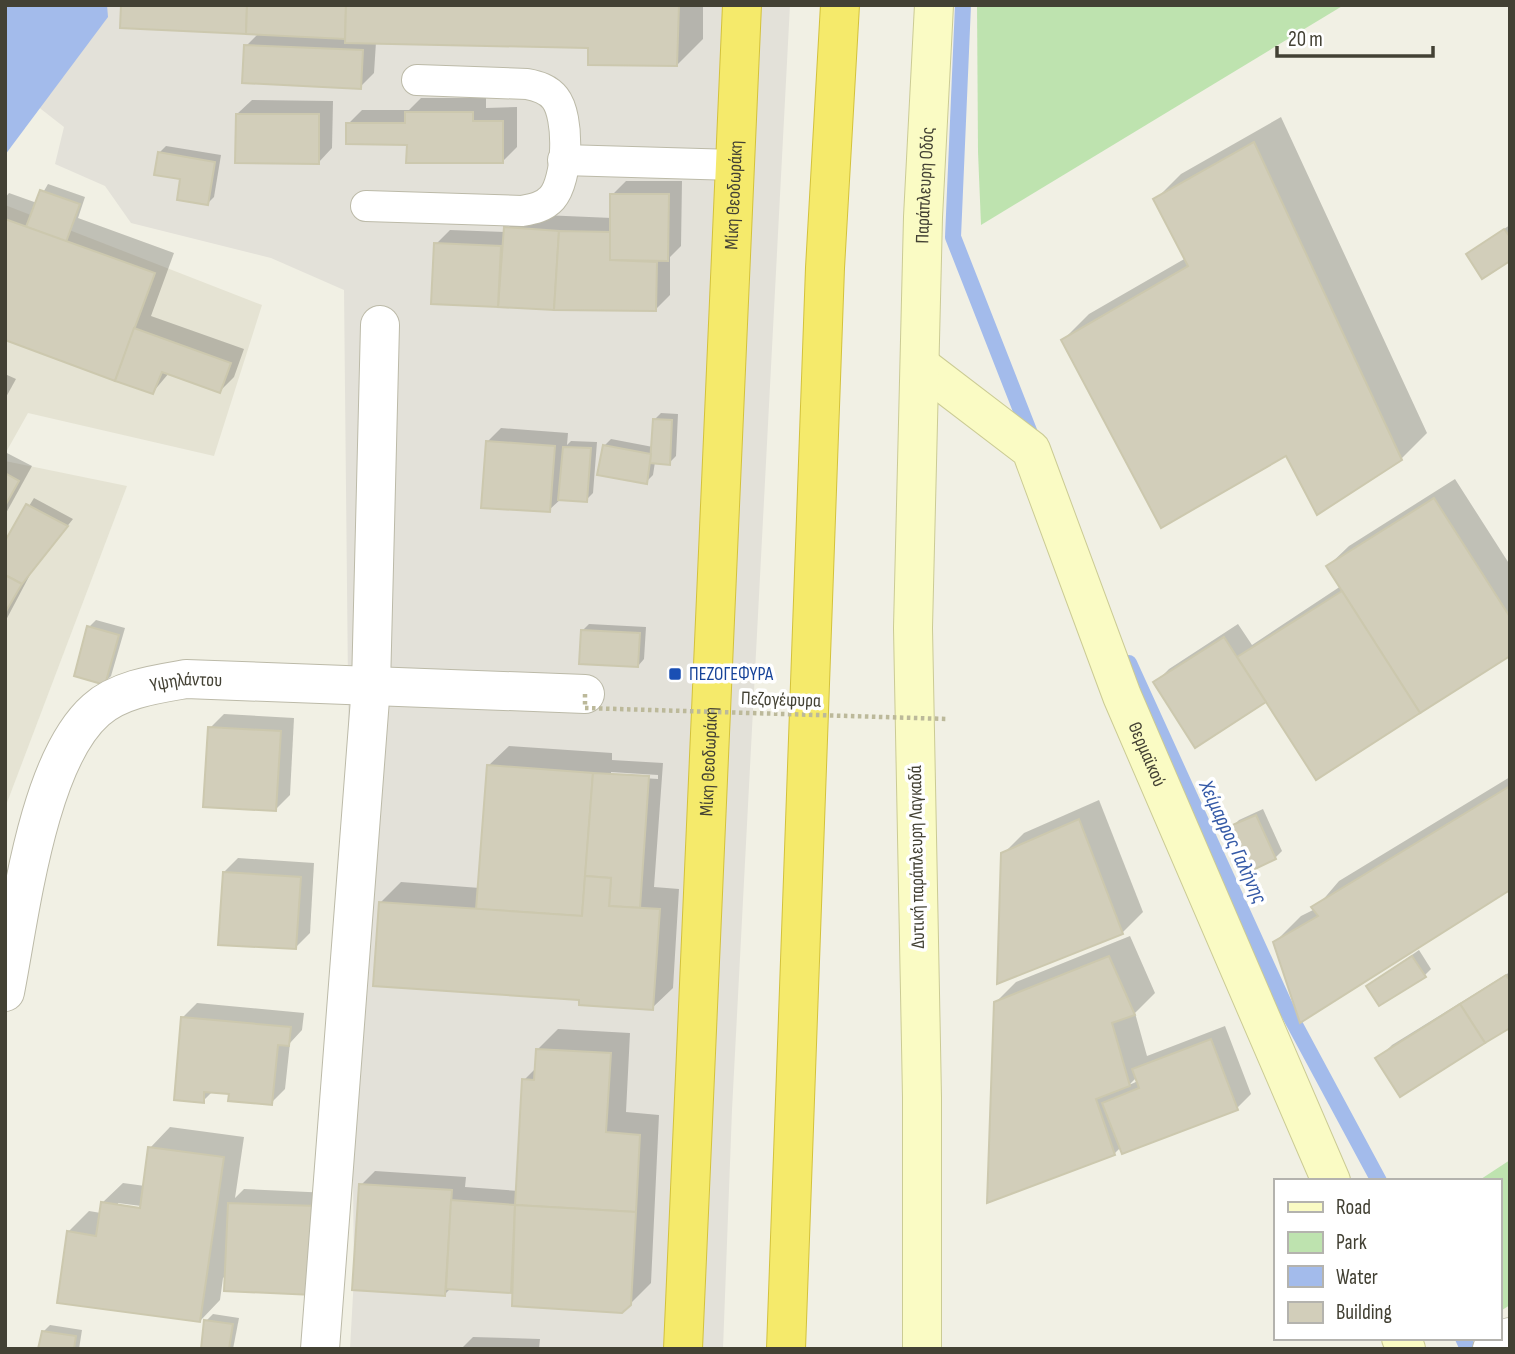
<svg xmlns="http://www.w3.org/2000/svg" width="1515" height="1354" viewBox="0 0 1515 1354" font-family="'Sofia Sans Condensed',sans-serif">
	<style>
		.residential { fill: #e5e3d3 }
		.industrial { fill: #e3e1d9 }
		.green { fill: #bee3af }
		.water { fill: #a3bbeb }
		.shadow { fill: #0003; fill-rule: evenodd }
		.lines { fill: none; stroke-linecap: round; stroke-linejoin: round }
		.stream { stroke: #a3bbeb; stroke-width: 16 }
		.building { fill: #d2ceba; stroke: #ccc8ae; stroke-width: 2 }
		.lane-casing { stroke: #bcbaa8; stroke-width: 32 }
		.street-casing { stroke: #bcbaa8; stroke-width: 40 }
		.secondary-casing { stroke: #cbcb94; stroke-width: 40 }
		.highway-casing { stroke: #d3c23c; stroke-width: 40 }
		.lane { stroke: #fff; stroke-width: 30 }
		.street { stroke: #fff; stroke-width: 38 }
		.secondary { stroke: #fafbc4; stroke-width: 38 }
		.highway { stroke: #f5ea6b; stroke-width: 38 }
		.path-bridge { stroke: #bcb99a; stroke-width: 4.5; stroke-dasharray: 3.5 3.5; stroke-linecap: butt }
		.transit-dot { fill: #1a4fb4; stroke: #fff; stroke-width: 2.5 }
		.labels { text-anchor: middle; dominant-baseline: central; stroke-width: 7; stroke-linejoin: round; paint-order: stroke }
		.street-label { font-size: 19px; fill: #434134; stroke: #fff }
		.transit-label { font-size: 19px; fill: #164399; stroke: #fff; text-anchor: start }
		.water-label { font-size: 21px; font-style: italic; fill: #355aa7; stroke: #fff }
	</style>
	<rect width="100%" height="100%" fill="#f1f0e4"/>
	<!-- residential -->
	<g class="residential">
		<polygon points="5,205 262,305 214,456 28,413 5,454"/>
		<polygon points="5,461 127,486 5,808"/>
	</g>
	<!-- industrial -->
	<polygon class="industrial" points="5,5 790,5 732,1110 723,1349 350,1349 354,1277 344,290 271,258 131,223 105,186 55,164 64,127 5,81"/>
	<!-- green -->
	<g class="green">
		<polygon points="977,5 1344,5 981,225 978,152"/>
		<polygon points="1510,1160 1510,1305 1499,1312 1499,1181 1478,1181"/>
	</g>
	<!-- water -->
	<polygon class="water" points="5,5 107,5 108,17 5,155"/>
	<!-- shadow -->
	<g class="shadow">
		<polygon points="123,5 703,5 703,39 677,65 590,46 376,42 374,73 360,87 246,46 259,33"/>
		<polygon points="421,98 486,98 486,108 517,107 517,147 503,161 408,143 348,124 362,110 409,110"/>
		<polygon points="252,100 333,101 332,148 318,163 237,114"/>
		<polygon points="1281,117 1427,433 1401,459 1287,453 1063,340 1089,314 1186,258 1155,200 1181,174"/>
		<polygon points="166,146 221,155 214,197 207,204 159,153"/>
		<polygon points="626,181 682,181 681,246 670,257 670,295 656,309 433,302 436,244 450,230 505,232 520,214 612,218 612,195"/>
		<polygon points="48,184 85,197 78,218 174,253 151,316 244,349 234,377 220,391 169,373 153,392 5,338 5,198 9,193 37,203"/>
		<polygon points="1510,225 1510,259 1468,254 1475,248"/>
		<polygon points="5,374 16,379 5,399"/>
		<polygon points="661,413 678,414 676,456 669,463 655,462 653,475 646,482 604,446 611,439 653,447 654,420"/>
		<polygon points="501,428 568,433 567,445 571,441 597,442 593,493 586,500 562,498 549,510 487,442"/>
		<polygon points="5,452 32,466 5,515"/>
		<polygon points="1455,479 1510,565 1510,654 1266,699 1155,683 1169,669 1238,624 1252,645 1341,586 1328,566 1349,546"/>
		<polygon points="34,498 73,519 33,569 5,622 5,545"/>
		<polygon points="96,620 125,628 111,676 104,683 89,627"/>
		<polygon points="589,624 646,627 644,659 638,666 582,631"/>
		<polygon points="224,714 294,718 290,795 276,809 210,728"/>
		<path d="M509,746L612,753V760L663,763L654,887L679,889L673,988L652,1008L580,999L380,903L401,882L480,888L488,766ZM611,772L658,775V779L611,776Z"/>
		<polygon points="1510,777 1510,888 1275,942 1301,916 1315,909 1339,881"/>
		<polygon points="1099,800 1143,912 1122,933 1003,854 1024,833"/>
		<polygon points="1263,809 1282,851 1275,858 1232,827 1239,820"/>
		<polygon points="238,858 314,863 310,933 296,947 224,872"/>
		<path d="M1130,936L1155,993L1135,1013L1147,1056L1225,1026L1251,1094L1237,1108L1121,1147L1114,1154L995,1003L1016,982ZM1137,1077L1138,1081L1129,1085Z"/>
		<polygon points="1419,950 1431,969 1424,976 1368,986"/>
		<polygon points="1510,972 1510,1026 1378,1059 1392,1045"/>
		<polygon points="197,1003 304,1013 302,1030 290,1043 285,1089 271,1103 213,1091 203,1101 183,1017"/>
		<polygon points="558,1029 630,1033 626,1112 659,1115 651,1283 630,1304 515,1286 510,1291 451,1288 445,1294 361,1185 375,1171 466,1177 465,1187 519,1191 524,1080 537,1067 538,1049"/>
		<path d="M170,1127L244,1137L235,1198L244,1189L330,1193L223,1278L220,1300L200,1321L68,1232L89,1211L101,1213L102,1203L123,1183L145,1186L150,1148ZM118,1203L149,1207L148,1211L118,1207Z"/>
		<polygon points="213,1314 239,1318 233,1349 202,1349 206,1321"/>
		<polygon points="50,1325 82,1330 79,1349 40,1349 43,1332"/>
		<polygon points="473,1337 540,1339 539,1349 461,1349"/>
	</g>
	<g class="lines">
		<!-- stream -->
		<g class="stream">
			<polyline points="963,5 953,237 1033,441"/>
			<polyline points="1129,663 1287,1010 1379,1181"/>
			<polyline points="1463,1338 1468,1349"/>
		</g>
	</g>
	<!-- building -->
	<g class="building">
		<polygon points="121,5 247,5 246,34 120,28"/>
		<polygon points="247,5 346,5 345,39 246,34"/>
		<polygon points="346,5 679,5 677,66 588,65 588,48 345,43"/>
		<polygon points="244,45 363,50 361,89 242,83"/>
		<polygon points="405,112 473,112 473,121 503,121 503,163 406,163 407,145 346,144 346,123 405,123"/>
		<polygon points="236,114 319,114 319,164 235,163"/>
		<polygon points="1254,142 1402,460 1317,515 1286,456 1161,528 1061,340 1188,266 1153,199"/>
		<polygon points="158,152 215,162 208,205 177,200 180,179 154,175"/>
		<polygon points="40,190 80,204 66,242 26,227"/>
		<polygon points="610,194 669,194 668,261 610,260"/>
		<polygon points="5,219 155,273 115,381 5,340"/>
		<polygon points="504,227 559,231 554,310 498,307"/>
		<polygon points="1504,229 1510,237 1510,261 1482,279 1466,254"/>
		<polygon points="559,231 610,232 610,260 657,262 656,311 554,310"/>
		<polygon points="434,243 501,246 498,307 431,304"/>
		<polygon points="134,328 231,363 220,393 162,372 153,394 115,381"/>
		<polygon points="653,419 672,420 670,465 650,463"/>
		<polygon points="486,441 555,446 550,512 481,508"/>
		<polygon points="603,445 651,454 647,484 597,475"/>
		<polygon points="563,447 591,448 587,502 558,500"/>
		<polygon points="5,473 19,481 5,506"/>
		<polygon points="1434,498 1510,617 1510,656 1420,713 1326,566"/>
		<polygon points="26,504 68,526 22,584 5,575 5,541"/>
		<polygon points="5,575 22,584 5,613"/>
		<polygon points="1342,591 1420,713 1316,780 1237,657"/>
		<polygon points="87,626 119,635 105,685 74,676"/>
		<polygon points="581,630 640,633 638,667 579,664"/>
		<polygon points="1224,637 1266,702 1195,748 1153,682"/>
		<polygon points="208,727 281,731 276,811 203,807"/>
		<polygon points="487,765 593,773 582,916 476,909"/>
		<polygon points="593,773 649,776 640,908 609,906 611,878 585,876"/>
		<polygon points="1510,786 1510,890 1300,1023 1273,942 1318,916 1311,907"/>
		<polygon points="1256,815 1276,859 1251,871 1230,826"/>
		<polygon points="1079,819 1123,934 997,984 1001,853"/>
		<polygon points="223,872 301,877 296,949 218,945"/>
		<polygon points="585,876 611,878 609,906 660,909 653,1010 579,1005 579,1000 373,986 379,902 582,916"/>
		<polygon points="1109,956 1135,1015 1112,1023 1130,1086 1096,1099 1115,1155 987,1203 994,1002"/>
		<polygon points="1412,956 1426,977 1379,1006 1366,986"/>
		<polygon points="1506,975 1510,981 1510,1028 1485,1043 1460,1004"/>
		<polygon points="1460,1004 1485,1043 1400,1097 1375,1058"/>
		<polygon points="181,1017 291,1027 289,1046 278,1045 272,1105 228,1101 229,1094 204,1092 204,1103 174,1100"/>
		<polygon points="1211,1039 1238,1110 1122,1154 1102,1103 1139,1088 1132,1069"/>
		<polygon points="536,1049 611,1053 606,1132 640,1135 636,1212 515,1205 522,1079 534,1080"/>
		<polygon points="148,1147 224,1157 200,1322 57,1303 67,1231 96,1236 101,1202 140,1208"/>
		<polygon points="359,1184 452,1190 445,1296 352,1290"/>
		<polygon points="451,1200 515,1205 511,1293 446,1289"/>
		<polygon points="228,1203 317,1206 313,1295 224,1291"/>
		<polygon points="515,1205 636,1212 631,1305 622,1313 512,1306"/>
		<polygon points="204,1320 233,1324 229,1349 201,1349"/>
		<polygon points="42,1331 76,1336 74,1349 38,1349"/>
	</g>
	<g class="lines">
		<!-- lane casing -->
		<g class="lane-casing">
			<g id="lane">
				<polyline points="563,160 735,165"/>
				<path d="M366,206L522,211C533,209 544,207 552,198C568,180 570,117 555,98C548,89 538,86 527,84L417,80"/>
			</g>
		</g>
		<!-- street casing -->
		<g class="street-casing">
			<g id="street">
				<path id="s1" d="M5,992C20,916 37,762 96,710C119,689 157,684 186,679L585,694"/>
				<polyline points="320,1349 371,686 380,325"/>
				<polyline points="1492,1349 1510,1337"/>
			</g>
		</g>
		<!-- secondary casing -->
		<g class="secondary-casing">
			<g id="secondary">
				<path id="s2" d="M921,366L1031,450L1122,696L1331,1181"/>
				<polyline points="1401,1338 1406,1349"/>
				<path id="s3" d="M922,1349V1097L913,628L923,217L934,5"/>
			</g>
		</g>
		<!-- highway casing -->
		<g class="highway-casing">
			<g id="highway">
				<path id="s4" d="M683,1349L742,5"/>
				<polyline points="786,1349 825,268 840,5"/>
			</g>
		</g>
		<!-- lane -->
		<use href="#lane" class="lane"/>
		<!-- street -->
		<use href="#street" class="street"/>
		<!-- secondary -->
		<use href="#secondary" class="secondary"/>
		<!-- highway -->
		<use href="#highway" class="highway"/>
		<!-- path-bridge -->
		<polyline class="path-bridge" points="585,694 585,708 948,719"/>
	</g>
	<!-- markers -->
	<rect class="transit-dot" x="668" y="667" width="14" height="14" rx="3.5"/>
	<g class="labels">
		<!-- street labels -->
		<g class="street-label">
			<text stroke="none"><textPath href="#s3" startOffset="1164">Παράπλευρη Οδός</textPath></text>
			<text stroke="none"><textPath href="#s4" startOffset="1155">Μίκη Θεοδωράκη</textPath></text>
			<text stroke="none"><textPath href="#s1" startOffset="397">Υψηλάντου</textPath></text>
			<text transform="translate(781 700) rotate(2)">Πεζογέφυρα</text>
			<text stroke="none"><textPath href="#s2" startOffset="464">Θερμαϊκού</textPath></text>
			<text stroke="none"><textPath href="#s4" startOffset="588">Μίκη Θεοδωράκη</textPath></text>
			<text transform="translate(917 857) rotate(-91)">Δυτική παράπλευρη Λαγκαδά</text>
		</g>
		<!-- transit labels -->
		<g class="transit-label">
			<text x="689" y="674">ΠΕΖΟΓΕΦΥΡΑ</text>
		</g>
		<!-- water labels -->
		<g class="water-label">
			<text transform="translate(1233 842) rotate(65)">Χείμαρρος Γαλήνης</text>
		</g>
	</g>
	<!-- border -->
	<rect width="1515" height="1354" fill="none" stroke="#434134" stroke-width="14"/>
	<!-- legend -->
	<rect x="1274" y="1179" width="228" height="161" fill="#ffffff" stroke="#b4b3ae" stroke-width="2"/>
	<rect x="1288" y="1202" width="35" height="10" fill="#fafbc4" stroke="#b4b3ae" stroke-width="2"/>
	<text x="1336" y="1214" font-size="21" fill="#434134">Road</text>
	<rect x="1288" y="1232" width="35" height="21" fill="#bee3af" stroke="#b4b3ae" stroke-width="2"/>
	<text x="1336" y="1249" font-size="21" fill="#434134">Park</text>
	<rect x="1288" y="1266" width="35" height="21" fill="#a3bbeb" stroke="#b4b3ae" stroke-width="2"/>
	<text x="1336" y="1284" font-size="21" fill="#434134">Water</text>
	<rect x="1288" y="1302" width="35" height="21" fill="#d2ceba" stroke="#b4b3ae" stroke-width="2"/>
	<text x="1336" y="1319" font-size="21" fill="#434134">Building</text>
	<!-- scale -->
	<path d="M1277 46v10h156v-10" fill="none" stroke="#434134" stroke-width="3.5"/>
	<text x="1288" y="46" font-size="21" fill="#434134" stroke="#ffffff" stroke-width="5" paint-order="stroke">20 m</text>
</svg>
